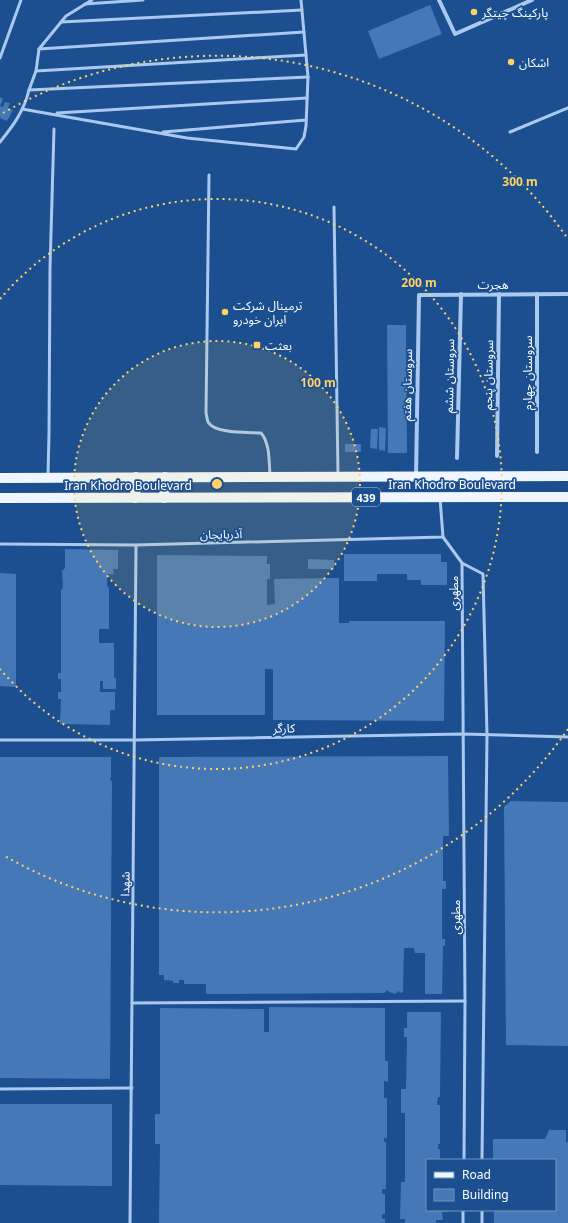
<svg xmlns="http://www.w3.org/2000/svg" width="568" height="1223" viewBox="0 0 568 1223" font-family="'Noto Sans','Noto Sans Arabic',sans-serif">
	<style>
		.building { fill: #4478b7 }
		.lines { fill: none; stroke-linecap: round; stroke-linejoin: round }
		.lane { stroke: #a9c9ee; stroke-width: 3 }
		.street { stroke: #a9c9ee; stroke-width: 4 }
		.primary { stroke: #f0f6ff; stroke-width: 10 }
		.ring { fill: none; stroke: #ffd166; stroke-width: 2; stroke-dasharray: 2 4 }
		.poi-dot { fill: #ffd166; stroke: #1b4f8f; stroke-width: 1.5 }
		.labels { text-anchor: middle; dominant-baseline: central; stroke-width: 3.5; stroke-linejoin: round; paint-order: stroke }
		.shield { fill: #1b4f8f; stroke: #bbcadd; stroke-width: 1 }
		.shield-label { font-size: 11px; font-weight: bold; fill: #fff }
		.poi-label { font-size: 12px; fill: #fff; stroke: #1b4f8f; text-anchor: start }
		.street-label { font-size: 12px; fill: #fff; stroke: #1b4f8f }
		.centre { fill: #ffd166; stroke: #1b4f8f; stroke-width: 2 }
		.ring-label { font-size: 12px; text-anchor: middle; font-weight: bold; fill: #ffd166; stroke: #1b4f8f; stroke-width: 3.5; stroke-linejoin: round; paint-order: stroke }
	</style>
	<rect width="100%" height="100%" fill="#1b4f8f"/>
	<!-- building -->
	<g class="building">
		<polygon points="430,5 442,34 379,59 368,31"/>
		<polygon points="0,97 3,99 0,106 3,107 5,102 10,103 8,108 13,110 7,121 0,118"/>
		<polygon points="387,325 406,325 407,453 388,453"/>
		<polygon points="379,427 386,428 385,451 379,450"/>
		<polygon points="371,429 378,429 377,449 370,448"/>
		<rect x="345" y="444" width="16" height="8"/>
		<polygon points="65,549 118,550 118,569 113,569 114,574 107,574 107,586 109,588 109,629 99,629 99,643 114,643 114,678 116,678 116,689 103,689 103,681 100,681 100,692 115,692 115,710 110,710 110,725 60,724 61,699 58,699 58,692 61,692 61,679 58,679 58,673 61,673 61,590 63,588 62,571 65,568"/>
		<polygon points="344,554 441,554 441,562 447,562 447,585 421,585 421,580 407,580 407,574 377,574 377,581 344,581"/>
		<polygon points="157,555 267,556 267,564 270,564 270,579 267,579 267,605 275,604 274,579 339,578 339,623 349,623 349,621 445,621 444,721 273,720 273,669 265,669 265,715 157,715"/>
		<polygon points="308,559 334,560 334,569 308,569"/>
		<polygon points="0,573 16,574 16,687 0,686"/>
		<polygon points="448,756 449,836 443,836 443,881 446,881 446,889 442,889 442,939 445,939 445,946 443,946 442,994 425,994 425,953 415,953 414,948 404,948 403,992 400,993 399,991 395,994 389,992 388,990 384,993 206,994 206,984 184,984 184,980 179,980 179,983 173,983 173,981 164,980 164,975 159,975 159,757"/>
		<polygon points="0,757 111,757 111,778 110,778 110,780 112,781 110,1079 0,1078"/>
		<polygon points="511,801 568,802 568,1046 506,1045 504,807"/>
		<polygon points="269,1007 385,1008 385,1061 388,1061 388,1082 384,1081 384,1098 387,1098 387,1138 384,1138 384,1142 386,1142 386,1189 382,1189 382,1194 385,1194 385,1214 382,1214 382,1219 385,1219 385,1223 159,1223 160,1144 155,1144 155,1114 160,1114 160,1008 264,1009 264,1032 269,1032"/>
		<polygon points="407,1012 441,1012 440,1097 438,1097 437,1105 440,1105 440,1144 438,1144 438,1149 440,1149 440,1160 427,1160 427,1210 448,1210 448,1212 442,1212 443,1220 436,1220 436,1223 405,1223 405,1219 400,1219 401,1182 405,1182 405,1113 401,1113 401,1089 406,1089 407,1037 404,1037 404,1028 407,1028"/>
		<polygon points="0,1104 112,1104 112,1186 0,1185"/>
		<polygon points="549,1130 566,1130 566,1142 568,1142 568,1223 494,1223 494,1210 555,1210 555,1160 493,1160 493,1139 545,1139"/>
	</g>
	<g class="lines">
		<!-- lane -->
		<g class="lane">
			<polyline points="85,4 143,0"/>
			<polyline points="61,22 302,10"/>
			<polyline points="39,49 304,32"/>
			<polyline points="0,58 21,0"/>
			<polyline points="36,71 306,55"/>
			<polyline points="29,90 36,71 39,49 66,16 92,0"/>
			<polyline points="22,109 187,138 296,149 304,137 306,126 308,77 301,0"/>
			<polyline points="57,113 307,98"/>
			<polyline points="163,132 306,120"/>
			<polyline points="510,132 568,108"/>
			<path d="M0,142C13,126 24,111 29,90L308,77"/>
			<path d="M209,175L206,413C207,416 207,420 208,422C215,434 248,432 261,433C270,443 269,462 270,475"/>
			<polyline points="334,207 338,475"/>
			<polyline points="48,476 49,434 50,268 54,129"/>
			<polyline points="443,537 462,563 483,574 487,735 482,1160"/>
			<polyline points="0,544 136,545 443,537 440,498"/>
			<polyline points="462,563 465,1001 464,1160"/>
			<polyline points="0,740 135,740 463,734 568,737"/>
			<polyline points="132,1003 465,1001"/>
			<polyline points="0,1089 132,1088"/>
			<polyline points="130,1223 136,545"/>
			<polyline points="463,1223 463,1210"/>
			<polyline points="482,1223 482,1210"/>
		</g>
		<!-- street -->
		<g class="street">
			<polyline points="439,0 455,34 532,0"/>
			<polyline points="537,452 537,294"/>
			<polyline points="497,456 499,294"/>
			<polyline points="457,458 461,294"/>
			<polyline points="416,477 419,295 568,294"/>
		</g>
		<!-- primary -->
		<g class="primary">
			<polyline points="0,478 568,476"/>
			<polyline points="0,498 568,497"/>
			<polyline points="135,498 136,477"/>
			<polyline points="164,498 165,477"/>
		</g>
	</g>
	<!-- distance rings -->
	<circle cx="217" cy="484" r="143" fill="#ffd166" fill-opacity=".12"/>
	<g class="ring">
		<circle cx="217" cy="484" r="143"/>
		<path d="M0 299A285 285 0 1 1 0 669"/>
		<path d="M568 729A428 428 0 0 1 3 855M3 113A428 428 0 0 1 568 239"/>
	</g>
	<!-- markers -->
	<g class="poi-dot">
		<circle cx="474" cy="12" r="4"/>
		<circle cx="511" cy="62" r="4"/>
		<circle cx="225" cy="312" r="4"/>
		<rect x="253" y="341" width="8" height="8" rx="2"/>
	</g>
	<g class="labels">
		<!-- shield labels -->
		<rect class="shield" x="352" y="488" width="28" height="18" rx="3"/>
		<g class="shield-label">
			<text x="366" y="497">439</text>
		</g>
		<!-- poi labels -->
		<g class="poi-label">
			<text x="482" y="12">پارکینگ چیتگر</text>
			<text x="519" y="62">اشکان</text>
			<text x="233" y="305">ترمینال شرکت<tspan x="233" dy="14">ایران خودرو</tspan></text>
			<text x="265" y="345">بعثت</text>
		</g>
		<!-- street labels -->
		<g class="street-label">
			<text x="493" y="284">هجرت</text>
			<text transform="translate(527 373) rotate(-90)">سروستان چهارم</text>
			<text transform="translate(488 375) rotate(-89)">سروستان پنجم</text>
			<text transform="translate(449 376) rotate(-89)">سروستان ششم</text>
			<text transform="translate(407 385) rotate(-89)">سروستان هفتم</text>
			<text x="452" y="484">Iran Khodro Boulevard</text>
			<text x="128" y="485">Iran Khodro Boulevard</text>
			<text transform="translate(221 534) rotate(-1)">آذربایجان</text>
			<text transform="translate(453 593) rotate(-90)">مطهری</text>
			<text transform="translate(284 728) rotate(-1)">کارگر</text>
			<text transform="translate(125 884) rotate(-89)">شهدا</text>
			<text transform="translate(455 917) rotate(-90)">مطهری</text>
		</g>
	</g>
	<circle cx="217" cy="484" r="6" class="centre"/>
	<g class="ring-label">
		<text x="520" y="186">300 m</text>
		<text x="419" y="287">200 m</text>
		<text x="318" y="387">100 m</text>
	</g>
	<!-- legend -->
	<rect x="426" y="1159" width="130" height="52" fill="#1b4f8f" stroke="#7695bc"/>
	<rect x="434" y="1172" width="20" height="6" fill="#f0f6ff" stroke="#7695bc"/>
	<text x="462" y="1179" font-size="12" fill="#ffffff">Road</text>
	<rect x="434" y="1189" width="20" height="12" fill="#4478b7" stroke="#7695bc"/>
	<text x="462" y="1199" font-size="12" fill="#ffffff">Building</text>
</svg>
